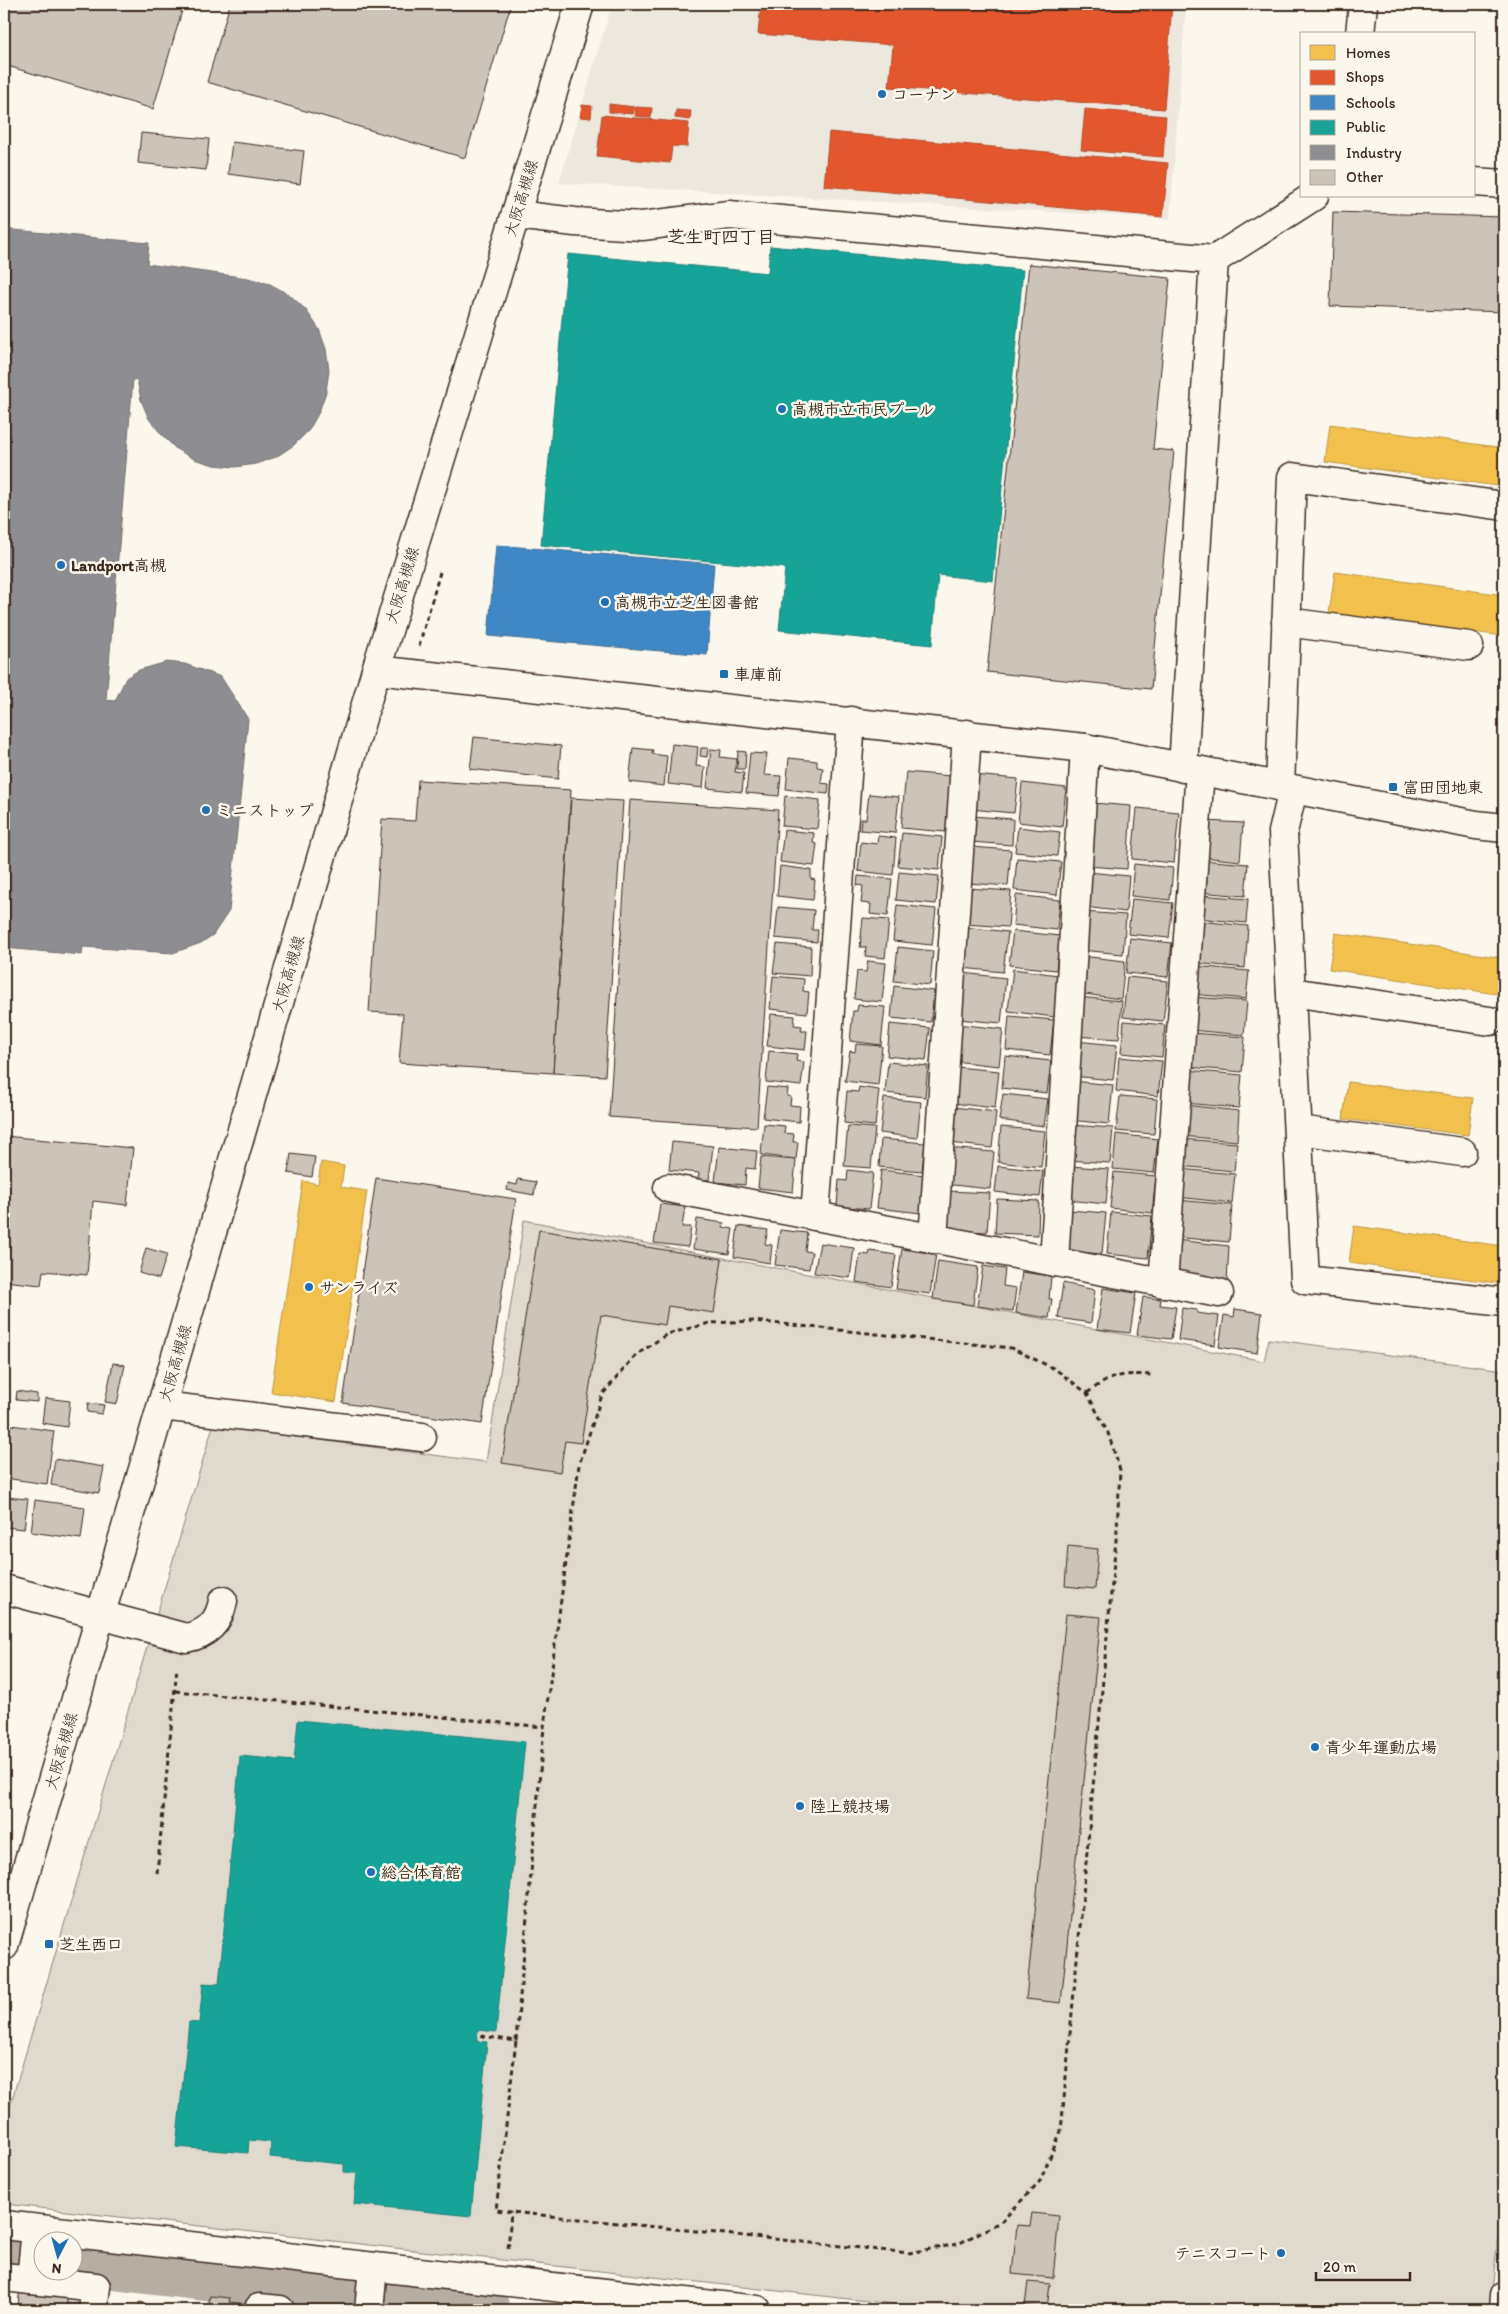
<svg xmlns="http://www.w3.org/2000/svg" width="1508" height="2314" viewBox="0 0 1508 2314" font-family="Itim,'Klee One',sans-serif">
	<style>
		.built { fill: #ede8dd }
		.green { fill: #dfd9ce; stroke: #8d8276 }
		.homes { fill: #f2c14e; stroke: #bb9440 }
		.shops { fill: #e4572e; stroke: #b14a29 }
		.schools { fill: #3f88c5; stroke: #3e6c93 }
		.public { fill: #17a398; stroke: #227f73 }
		.industry { fill: #8d8d92; stroke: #746f6f }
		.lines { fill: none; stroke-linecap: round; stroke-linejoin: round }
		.river { stroke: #b6aea2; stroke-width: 56 }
		.building { fill: #ccc4b9; stroke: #3b2a1e }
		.minor-casing { stroke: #3b2a1e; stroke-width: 31 }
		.major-casing { stroke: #3b2a1e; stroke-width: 31 }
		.path { stroke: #3b2a1e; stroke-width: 3; stroke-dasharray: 5 4; stroke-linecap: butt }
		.minor { stroke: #fbf7ec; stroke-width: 28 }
		.major { stroke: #fbf7ec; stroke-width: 28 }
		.poi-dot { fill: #1f6fb2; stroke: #fbf7ec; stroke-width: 2 }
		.labels { text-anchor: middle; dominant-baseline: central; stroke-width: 5; stroke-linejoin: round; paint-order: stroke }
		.poi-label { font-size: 16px; font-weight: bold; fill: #3b2a1e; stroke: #fbf7ec; text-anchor: start }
		.street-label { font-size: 16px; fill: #3b2a1e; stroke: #fbf7ec }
		.neighbourhood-label { font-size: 18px; font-weight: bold; fill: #3b2a1e; stroke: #fbf7ec }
	</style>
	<rect width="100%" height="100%" fill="#fbf7ec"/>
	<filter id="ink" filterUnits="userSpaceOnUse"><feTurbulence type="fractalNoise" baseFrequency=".02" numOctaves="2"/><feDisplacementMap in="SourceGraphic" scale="10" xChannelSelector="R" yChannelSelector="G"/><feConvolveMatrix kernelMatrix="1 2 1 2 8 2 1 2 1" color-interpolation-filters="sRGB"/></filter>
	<g filter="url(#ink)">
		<!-- built -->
		<polygon class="built" points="612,4 1186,4 1170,219 559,183"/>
		<!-- green -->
		<polygon class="green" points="524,1220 1264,1361 1269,1339 1504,1370 1504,2181 1490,2310 947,2310 4,2204 4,2126 213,1426 486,1462"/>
		<!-- homes -->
		<g class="homes">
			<polygon points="1330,424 1504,448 1504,487 1325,462"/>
			<polygon points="1335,572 1504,595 1503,636 1329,613"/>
			<polygon points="1335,933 1504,958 1504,995 1329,969"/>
			<polygon points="1348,1082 1473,1098 1468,1135 1343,1119"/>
			<polygon points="321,1162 344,1166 341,1187 367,1191 336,1402 271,1392 303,1181 318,1184"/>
			<polygon points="1354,1226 1504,1246 1504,1284 1349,1263"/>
		</g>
		<!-- shops -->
		<g class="shops">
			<polygon points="761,4 1172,4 1164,109 889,87 893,45 758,34"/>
			<polygon points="609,104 635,107 633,114 609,112"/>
			<polygon points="582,105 592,106 591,118 580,117"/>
			<polygon points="636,107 652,108 651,118 635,116"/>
			<polygon points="1085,109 1166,116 1163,157 1081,150"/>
			<polygon points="676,110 691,111 690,120 675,118"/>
			<polygon points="602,115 689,123 687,147 672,146 670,163 597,156"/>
			<polygon points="829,132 1168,163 1163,217 824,186"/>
		</g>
		<!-- schools -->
		<polygon class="schools" points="496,545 714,564 707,655 488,636"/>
		<!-- public -->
		<g class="public">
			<polygon points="770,246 1023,270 993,581 938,575 932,645 779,630 785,568 541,545 568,254 768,273"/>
			<polygon points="298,1720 525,1742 496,2032 478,2030 477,2041 487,2042 471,2216 354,2204 357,2173 344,2172 344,2164 270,2157 271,2142 249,2140 248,2153 176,2147 189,2022 199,2023 203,1983 219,1984 240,1756 294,1761"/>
		</g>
		<!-- industry -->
		<polygon class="industry" points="4,229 149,243 147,264 248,278 270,284 290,295 306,310 319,329 326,349 329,370 326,392 319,412 309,430 294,445 276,457 256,464 235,467 214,465 194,459 176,449 162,435 149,419 141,400 137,380 133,379 106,700 115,701 126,678 139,670 167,662 185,664 221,677 248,719 229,911 213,935 201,943 173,953 83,947 82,955 4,948"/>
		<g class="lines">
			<!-- river -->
			<g class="river">
				<polyline points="4,2249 42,2254"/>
				<polyline points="72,2257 471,2305 482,2310"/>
			</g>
		</g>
		<!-- building -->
		<g class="building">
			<polygon points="4,4 184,4 153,109 4,65"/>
			<polygon points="230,4 511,4 465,158 207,82"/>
			<polygon points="141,133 209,139 206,170 138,163"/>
			<polygon points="232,142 304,151 300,184 228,174"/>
			<polygon points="1333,212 1504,217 1504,312 1330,306"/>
			<polygon points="1029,264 1170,278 1153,449 1174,451 1151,689 987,672"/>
			<polygon points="474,737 561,746 558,779 470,769"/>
			<polygon points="672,744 698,747 696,766 705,767 703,788 668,784"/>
			<polygon points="633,748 653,750 652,754 667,756 664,786 629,782"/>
			<polygon points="701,748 708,748 707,757 700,756"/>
			<polygon points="711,749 721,750 720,757 737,759 735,772 744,773 742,792 707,788"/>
			<polygon points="738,751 746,752 745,769 737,769"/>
			<polygon points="750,753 767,754 764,775 781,776 779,796 746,793"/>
			<polygon points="789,758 817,761 817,767 823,768 821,783 829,784 828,794 786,789"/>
			<polygon points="906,772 951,776 946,832 901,828"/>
			<polygon points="974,775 1018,779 1014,813 970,809"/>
			<polygon points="418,780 571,790 553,1073 399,1063 403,1014 369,1012 382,819 415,821"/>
			<polygon points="1022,783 1066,788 1062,827 1018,822"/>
			<polygon points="869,794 899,797 895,833 860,830 861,819 866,819"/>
			<polygon points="785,796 820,800 817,829 782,826"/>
			<polygon points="571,798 623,801 605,1076 553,1073"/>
			<polygon points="630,800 778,810 757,1127 609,1117"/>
			<polygon points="1093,803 1131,806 1127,869 1088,866"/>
			<polygon points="1137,808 1179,812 1174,863 1132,859"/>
			<polygon points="972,816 1013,819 1012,845 970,842"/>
			<polygon points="1206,821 1243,823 1240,861 1203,857"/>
			<polygon points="1018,827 1060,832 1057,856 1015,852"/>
			<polygon points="784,830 814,833 813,843 817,844 814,866 780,862"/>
			<polygon points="902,833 942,837 939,870 898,866"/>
			<polygon points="878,836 896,838 893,875 858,871 861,842 877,844"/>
			<polygon points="971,847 1011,850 1008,886 968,883"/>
			<polygon points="1017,858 1061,862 1057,895 1014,890"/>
			<polygon points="1202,860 1248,864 1245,896 1199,892"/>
			<polygon points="1134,864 1173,868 1170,900 1131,896"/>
			<polygon points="780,866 811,870 811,879 815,880 813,900 777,896"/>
			<polygon points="899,872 939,876 936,904 896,900"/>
			<polygon points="1088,872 1129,876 1126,912 1084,907"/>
			<polygon points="858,876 892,879 888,916 870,914 871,904 861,903 863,886 857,885"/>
			<polygon points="968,888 1011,891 1008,927 965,924"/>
			<polygon points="1016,895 1060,900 1057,930 1013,925"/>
			<polygon points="1200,895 1248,899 1246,923 1198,918"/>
			<polygon points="1132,899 1173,903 1169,938 1128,934"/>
			<polygon points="897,905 936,909 932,945 893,941"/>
			<polygon points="778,907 814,910 812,930 818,930 817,942 775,938"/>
			<polygon points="1083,912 1126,915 1123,954 1080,950"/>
			<polygon points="863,918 889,920 885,958 865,956 866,947 860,947"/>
			<polygon points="1199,921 1248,926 1245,968 1195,963"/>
			<polygon points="965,927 1008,932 1003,972 961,968"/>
			<polygon points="1013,931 1060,936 1056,970 1009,965"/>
			<polygon points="1130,938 1172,943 1168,977 1126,973"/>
			<polygon points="777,944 811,947 810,976 773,973"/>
			<polygon points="898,947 933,951 930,985 894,981"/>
			<polygon points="1081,956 1125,961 1121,999 1077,993"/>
			<polygon points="868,961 886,963 882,1002 854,999 857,971 866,972"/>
			<polygon points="1195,966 1249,971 1246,999 1192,994"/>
			<polygon points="1013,969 1058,975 1054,1017 1008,1011"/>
			<polygon points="963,973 1006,978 1001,1023 958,1019"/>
			<polygon points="773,976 804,979 803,991 809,992 807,1013 770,1009"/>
			<polygon points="1127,977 1168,981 1163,1021 1123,1017"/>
			<polygon points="894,986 934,991 931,1022 891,1018"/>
			<polygon points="1077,997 1122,1001 1119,1039 1074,1036"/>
			<polygon points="1192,997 1247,1001 1244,1035 1190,1030"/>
			<polygon points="858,1005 885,1007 881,1045 850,1041 853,1011 857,1011"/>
			<polygon points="771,1014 795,1016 794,1025 802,1026 801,1031 807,1031 805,1050 767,1046"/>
			<polygon points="1009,1016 1054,1020 1050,1055 1006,1050"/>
			<polygon points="1124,1021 1165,1025 1162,1057 1121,1053"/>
			<polygon points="890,1024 930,1028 926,1060 887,1056"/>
			<polygon points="956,1024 1003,1029 999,1066 953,1061"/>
			<polygon points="1191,1033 1245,1037 1242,1072 1188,1067"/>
			<polygon points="1075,1041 1117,1045 1113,1080 1072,1076"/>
			<polygon points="856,1044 882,1046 878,1085 845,1081 850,1051 855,1052"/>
			<polygon points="769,1051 797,1054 796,1061 804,1062 801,1086 766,1082"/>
			<polygon points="1005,1056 1051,1061 1047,1093 1002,1088"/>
			<polygon points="1119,1057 1162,1061 1158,1096 1116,1091"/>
			<polygon points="888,1062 928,1066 925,1097 885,1093"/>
			<polygon points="956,1067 999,1071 995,1108 952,1103"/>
			<polygon points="1187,1070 1242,1075 1239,1108 1184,1103"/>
			<polygon points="1072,1081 1113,1085 1109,1124 1069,1120"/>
			<polygon points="767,1087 788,1089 787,1096 791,1097 790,1105 800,1106 799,1122 763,1118"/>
			<polygon points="859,1087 879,1090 875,1126 844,1123 847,1091 858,1092"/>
			<polygon points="1003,1094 1048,1099 1044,1126 999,1120"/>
			<polygon points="1120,1096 1157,1099 1154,1134 1116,1131"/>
			<polygon points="884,1098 921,1102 917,1138 880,1133"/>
			<polygon points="1184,1105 1239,1111 1237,1141 1181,1136"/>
			<polygon points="954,1107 996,1112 992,1148 950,1143"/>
			<polygon points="764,1124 785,1126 784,1133 794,1134 793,1142 798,1142 796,1159 761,1155"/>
			<polygon points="1071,1125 1113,1128 1110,1163 1068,1160"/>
			<polygon points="848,1126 875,1128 871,1168 844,1166"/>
			<polygon points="1001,1127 1045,1131 1041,1167 998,1162"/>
			<polygon points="1116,1134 1158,1139 1154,1173 1113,1169"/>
			<polygon points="4,1136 133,1148 127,1205 93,1201 87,1275 43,1271 41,1285 4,1281"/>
			<polygon points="881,1139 925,1143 922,1171 879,1167"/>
			<polygon points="1180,1139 1237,1143 1234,1171 1178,1166"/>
			<polygon points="672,1142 713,1146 709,1180 698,1179 699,1173 669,1170"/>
			<polygon points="719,1147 757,1151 755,1169 746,1168 745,1185 715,1182"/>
			<polygon points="948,1148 994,1152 990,1189 944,1184"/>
			<polygon points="291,1154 315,1157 312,1177 288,1173"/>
			<polygon points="761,1157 796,1160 793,1192 758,1188"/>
			<polygon points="998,1166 1043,1171 1040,1197 995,1192"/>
			<polygon points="1071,1166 1109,1169 1106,1204 1068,1200"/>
			<polygon points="1179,1169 1235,1174 1232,1203 1177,1197"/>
			<polygon points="848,1170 873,1173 869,1209 837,1206 839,1180 847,1181"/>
			<polygon points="881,1170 925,1175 921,1213 877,1208"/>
			<polygon points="1114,1172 1156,1176 1152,1213 1110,1208"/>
			<polygon points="376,1178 516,1199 482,1424 343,1403"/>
			<polygon points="518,1179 536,1182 534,1195 507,1190 508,1183 517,1185"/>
			<polygon points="948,1191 990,1193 987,1232 945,1230"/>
			<polygon points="997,1199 1039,1201 1038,1235 995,1233"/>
			<polygon points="1177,1200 1232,1205 1229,1242 1173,1237"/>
			<polygon points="660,1204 685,1207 682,1227 691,1227 688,1247 654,1243"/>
			<polygon points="1069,1210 1106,1213 1102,1254 1065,1251"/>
			<polygon points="1111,1212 1152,1216 1148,1258 1107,1254"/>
			<polygon points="697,1219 724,1223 723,1227 733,1229 729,1254 693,1249"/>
			<polygon points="738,1226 768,1230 765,1244 772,1245 770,1263 734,1257"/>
			<polygon points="539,1230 722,1259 714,1313 668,1306 665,1325 601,1315 581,1443 565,1441 560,1472 502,1463"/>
			<polygon points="780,1230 807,1233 805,1251 812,1252 809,1269 775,1265"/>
			<polygon points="1176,1240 1229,1246 1227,1283 1179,1278 1174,1267"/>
			<polygon points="820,1243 854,1248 850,1278 814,1273"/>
			<polygon points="146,1248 167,1254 159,1279 139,1273"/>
			<polygon points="902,1249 936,1254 930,1294 896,1289"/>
			<polygon points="870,1251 896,1255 891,1287 856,1282 860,1254 869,1255"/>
			<polygon points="938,1261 978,1267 973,1305 933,1299"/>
			<polygon points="983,1266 1005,1269 1003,1286 1016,1288 1013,1311 977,1306"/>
			<polygon points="1022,1272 1051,1276 1049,1299 1052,1299 1049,1318 1016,1313"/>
			<polygon points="1063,1283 1095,1290 1091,1323 1058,1318"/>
			<polygon points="1103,1288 1136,1293 1130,1333 1097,1329"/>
			<polygon points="1143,1297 1161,1299 1160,1305 1176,1307 1171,1339 1137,1335"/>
			<polygon points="1182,1308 1197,1310 1197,1313 1219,1316 1215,1345 1178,1340"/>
			<polygon points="1235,1309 1262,1313 1257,1353 1219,1347 1224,1315 1234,1317"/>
			<polygon points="113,1363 125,1365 117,1404 105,1402"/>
			<polygon points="17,1391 37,1394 37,1402 16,1400"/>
			<polygon points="45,1398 70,1401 67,1427 42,1423"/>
			<polygon points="88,1403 104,1405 102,1414 87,1412"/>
			<polygon points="4,1424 54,1431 47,1484 4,1478"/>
			<polygon points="55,1459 104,1467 99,1493 51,1485"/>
			<polygon points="4,1497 28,1499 24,1529 4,1527"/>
			<polygon points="35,1500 85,1507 81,1539 31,1532"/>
			<polygon points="1068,1546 1098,1549 1095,1589 1065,1586"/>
			<polygon points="1066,1614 1101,1617 1061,2003 1026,1999"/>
			<polygon points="1032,2213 1059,2216 1053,2278 1012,2274 1017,2225 1030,2226"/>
			<polygon points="1028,2282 1050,2284 1047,2309 1025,2306"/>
			<polygon points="20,2287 68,2291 66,2310 14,2310 15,2305 18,2305"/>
			<polygon points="210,2296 230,2298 229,2302 248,2304 247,2310 208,2310"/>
			<polygon points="139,2302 145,2303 145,2310 139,2310"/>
			<polygon points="67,2303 85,2304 84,2310 66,2310"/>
		</g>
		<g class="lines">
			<!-- minor casing -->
			<g class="minor-casing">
				<g id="minor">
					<polyline points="1360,34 1363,4"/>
					<polyline points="1474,182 1504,184"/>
					<polyline points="516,215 575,222 642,226 729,215 1214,260 1183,768"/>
					<polyline points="1214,260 1314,196"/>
					<polyline points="1286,622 1469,646"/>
					<polyline points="376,670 1085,748 1476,825 1504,828"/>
					<polyline points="1280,787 1292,477 1504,506"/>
					<polyline points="1293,790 1283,832 1305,1280 1504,1302"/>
					<polyline points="1291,992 1490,1021"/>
					<polyline points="1298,1130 1462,1152"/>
					<polyline points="668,1188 1219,1293"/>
					<polyline points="815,1216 851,721"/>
					<polyline points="933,1239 967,734"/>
					<polyline points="1054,1262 1085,748"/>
					<polyline points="1163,1283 1200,771"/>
					<polyline points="162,1406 422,1437"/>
					<path d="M4,1589L186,1638C208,1634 219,1622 223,1601"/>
					<polyline points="4,2225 757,2310"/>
					<polyline points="4,2277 96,2287 93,2310"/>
					<polyline points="31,2280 36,2229"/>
					<polyline points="258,2310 259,2308 280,2310"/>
					<polyline points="369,2310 373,2267"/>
					<polyline points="1503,2310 1504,2296"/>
				</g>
			</g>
			<!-- major casing -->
			<g class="major-casing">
				<polyline id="major" points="4,1946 376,670 580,4"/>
			</g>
			<!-- path -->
			<g class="path">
				<polyline points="419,646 440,572"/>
				<path d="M1087,1393C1112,1375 1121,1373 1152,1375"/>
				<polyline points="175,1691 544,1727 579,1465 602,1395 635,1356 667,1334 710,1323 753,1321 1011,1348 1055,1369 1087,1393 1108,1433 1120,1470 1117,1529 1061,2131 1040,2181 1002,2221 958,2244 909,2253 511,2212"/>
				<polyline points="157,1873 177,1667"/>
				<polyline points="481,2036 516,2041 496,2210 511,2212 508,2251"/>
				<polyline points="516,2041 544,1727"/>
			</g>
			<!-- minor -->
			<use href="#minor" class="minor"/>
			<!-- major -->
			<use href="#major" class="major"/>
		</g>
	</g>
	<!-- markers -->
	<g class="poi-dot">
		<circle cx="882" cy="94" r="5"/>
		<circle cx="782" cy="409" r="5"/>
		<circle cx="61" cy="565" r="5"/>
		<circle cx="605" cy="602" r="5"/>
		<rect x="719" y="669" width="10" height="10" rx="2.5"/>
		<rect x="1388" y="782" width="10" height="10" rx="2.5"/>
		<circle cx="206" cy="810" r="5"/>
		<circle cx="309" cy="1287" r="5"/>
		<circle cx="1315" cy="1747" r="5"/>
		<circle cx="800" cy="1806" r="5"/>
		<circle cx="371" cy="1872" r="5"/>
		<rect x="44" y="1939" width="10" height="10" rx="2.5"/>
		<circle cx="1281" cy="2253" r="5"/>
	</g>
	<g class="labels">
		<!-- poi labels -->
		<g class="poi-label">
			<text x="892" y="94">コーナン</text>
			<text x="792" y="409">高槻市立市民プール</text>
			<text x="71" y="565">Landport高槻</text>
			<text x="615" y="602">高槻市立芝生図書館</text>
			<text x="734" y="674">車庫前</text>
			<text x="1403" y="787">富田団地東</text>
			<text x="216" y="810">ミニストップ</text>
			<text x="319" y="1287">サンライズ</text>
			<text x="1325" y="1747">青少年運動広場</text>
			<text x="810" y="1806">陸上競技場</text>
			<text x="381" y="1872">総合体育館</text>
			<text x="59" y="1944">芝生西口</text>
			<text x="1271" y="2253" text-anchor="end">テニスコート</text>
		</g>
		<!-- street labels -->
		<g class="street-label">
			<text transform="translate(521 198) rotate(-73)">大阪高槻線</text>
			<text transform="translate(402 585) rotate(-73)">大阪高槻線</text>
			<text transform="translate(288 974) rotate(-74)">大阪高槻線</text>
			<text transform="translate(175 1363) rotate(-74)">大阪高槻線</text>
			<text transform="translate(61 1751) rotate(-74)">大阪高槻線</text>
		</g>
		<!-- neighbourhood labels -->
		<g class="neighbourhood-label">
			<text x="721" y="237">芝生町四丁目</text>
		</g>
	</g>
	<!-- margin -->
	<rect width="1508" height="2314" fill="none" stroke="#fbf7ec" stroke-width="20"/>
	<rect x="10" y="10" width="1488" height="2294" fill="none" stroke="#3b2a1e" stroke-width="2" filter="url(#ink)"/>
	<!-- legend -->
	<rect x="1300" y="32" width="175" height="165" fill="#fbf7ec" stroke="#aea59a"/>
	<rect x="1310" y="45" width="25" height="15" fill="#f2c14e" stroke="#aea59a"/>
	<text x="1346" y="58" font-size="15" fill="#3b2a1e">Homes</text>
	<rect x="1310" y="70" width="25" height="15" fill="#e4572e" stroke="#aea59a"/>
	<text x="1346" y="82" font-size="15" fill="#3b2a1e">Shops</text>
	<rect x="1310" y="95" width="25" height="15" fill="#3f88c5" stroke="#aea59a"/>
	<text x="1346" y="108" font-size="15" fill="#3b2a1e">Schools</text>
	<rect x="1310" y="120" width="25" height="15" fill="#17a398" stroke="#aea59a"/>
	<text x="1346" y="132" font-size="15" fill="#3b2a1e">Public</text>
	<rect x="1310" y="145" width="25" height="15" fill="#8d8d92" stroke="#aea59a"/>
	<text x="1346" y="158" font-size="15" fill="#3b2a1e">Industry</text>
	<rect x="1310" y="170" width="25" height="15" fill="#ccc4b9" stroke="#aea59a"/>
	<text x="1346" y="182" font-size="15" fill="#3b2a1e">Other</text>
	<!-- north arrow -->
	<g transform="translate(58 2256) rotate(186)"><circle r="24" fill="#fbf7ec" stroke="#aea59a"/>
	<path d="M0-4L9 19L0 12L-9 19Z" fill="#1f6fb2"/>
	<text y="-8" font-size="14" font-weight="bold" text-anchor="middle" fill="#3b2a1e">N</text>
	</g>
	<!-- scale -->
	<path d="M1316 2272v8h94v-8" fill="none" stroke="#3b2a1e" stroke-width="2.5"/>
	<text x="1323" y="2272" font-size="15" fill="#3b2a1e" stroke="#fbf7ec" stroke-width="4" paint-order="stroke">20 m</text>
</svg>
